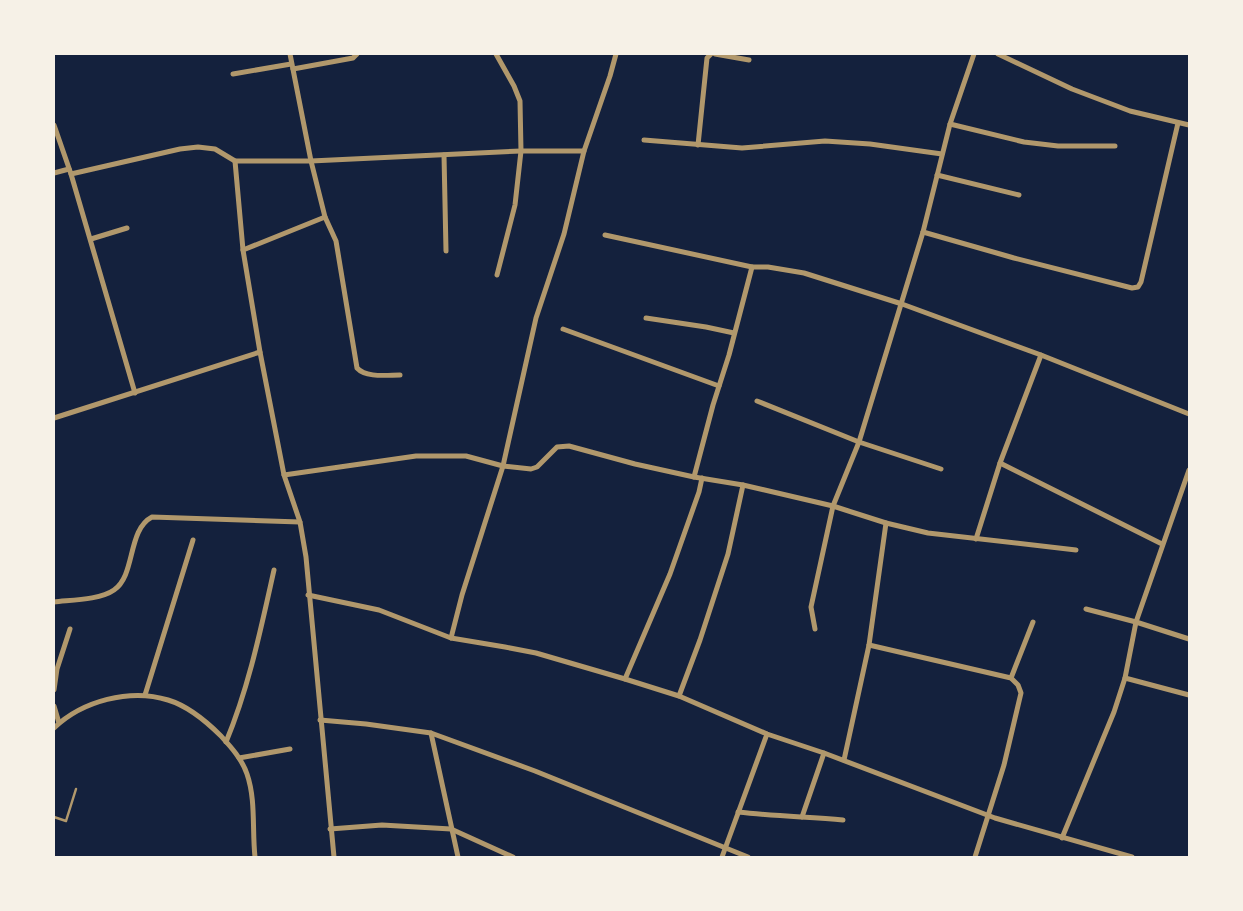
<svg xmlns="http://www.w3.org/2000/svg" width="1243" height="911" viewBox="0 0 1243 911" font-family="'Public Sans',sans-serif">
	<style>
		.lines { fill: none; stroke-linecap: round; stroke-linejoin: round }
		.service { stroke: #b1986c; stroke-width: 2.5 }
		.minor { stroke: #b1986c; stroke-width: 5 }
	</style>
	<rect width="100%" height="100%" fill="#14213d"/>
	<g class="lines">
		<!-- service -->
		<polyline class="service" points="54,817 66,821 76,789"/>
		<!-- minor -->
		<g class="minor">
			<path d="M290,54L311,161L325,217L336,241L357,368C366,378 387,375 400,375"/>
			<polyline points="496,54 514,86 520,101 521,151 515,205 497,275"/>
			<polyline points="715,54 749,60"/>
			<polyline points="998,54 1072,89 1130,111 1189,125"/>
			<polyline points="293,69 353,58 357,54"/>
			<polyline points="233,74 291,64"/>
			<polyline points="950,124 1024,142 1058,146 1115,146"/>
			<polyline points="54,125 71,174 135,393"/>
			<polyline points="644,140 742,148 825,141 870,144 942,154"/>
			<polyline points="698,145 707,58 711,54"/>
			<polyline points="444,155 446,251"/>
			<polyline points="235,161 243,250 260,352 284,475 300,522 306,557 334,857"/>
			<polyline points="54,173 69,169"/>
			<polyline points="71,174 180,149 198,147 215,149 235,161 311,161 521,151 584,151"/>
			<polyline points="937,175 1019,195"/>
			<polyline points="923,232 1014,258 1132,288 1138,287 1141,282 1178,123"/>
			<polyline points="605,235 752,267 768,267 804,273 902,304 1041,355 1189,414"/>
			<polyline points="91,239 127,228"/>
			<polyline points="243,250 325,217"/>
			<polyline points="646,318 706,327 734,333"/>
			<polyline points="563,329 719,386"/>
			<polyline points="757,401 859,442 941,469"/>
			<polyline points="54,418 260,352"/>
			<polyline points="1000,463 1162,544"/>
			<polyline points="284,475 416,456 466,456 503,466 531,469 537,467 557,447 569,446 635,464 694,477 743,485 833,506 886,523 928,533 1076,550"/>
			<polyline points="694,477 713,405 729,355 752,267"/>
			<polyline points="976,539 1000,463 1041,355"/>
			<polyline points="308,595 379,610 451,638 505,647 536,653 625,679 679,696 767,734 824,753 995,818 1132,857"/>
			<path d="M54,602C70,600 100,600 114,590C136,575 127,530 152,517L300,522"/>
			<polyline points="1086,609 1136,622 1189,639"/>
			<polyline points="815,629 811,607 833,506 859,442 923,232 950,124 974,54"/>
			<polyline points="451,638 462,595 503,466 536,318 564,234 584,151 610,76 616,54"/>
			<polyline points="869,645 1011,678 1018,685 1021,693 1004,765 975,857"/>
			<polyline points="1011,678 1033,622"/>
			<polyline points="1125,678 1189,695"/>
			<polyline points="625,679 670,574 699,492 702,478"/>
			<polyline points="54,690 57,669 70,629"/>
			<polyline points="145,695 193,540"/>
			<polyline points="679,696 700,640 728,554 743,485"/>
			<polyline points="54,706 59,723"/>
			<polyline points="320,720 366,724 431,733 535,771 748,857"/>
			<path d="M54,728C82,701 130,688 168,700C188,706 206,721 221,736C231,747 242,759 247,774C256,800 252,830 255,857"/>
			<polyline points="431,733 458,857"/>
			<path d="M226,742C249,687 261,628 274,570"/>
			<polyline points="239,758 290,749"/>
			<polyline points="844,760 869,645 886,523"/>
			<path d="M738,812C773,816 808,817 843,820"/>
			<polyline points="802,817 824,753"/>
			<polyline points="330,829 382,825 451,829 513,857"/>
			<polyline points="1062,838 1114,712 1125,678 1136,622 1189,470"/>
			<polyline points="722,857 767,734"/>
		</g>
	</g>
	<!-- border -->
	<rect width="1243" height="911" fill="none" stroke="#f6f1e7" stroke-width="110"/>
</svg>
